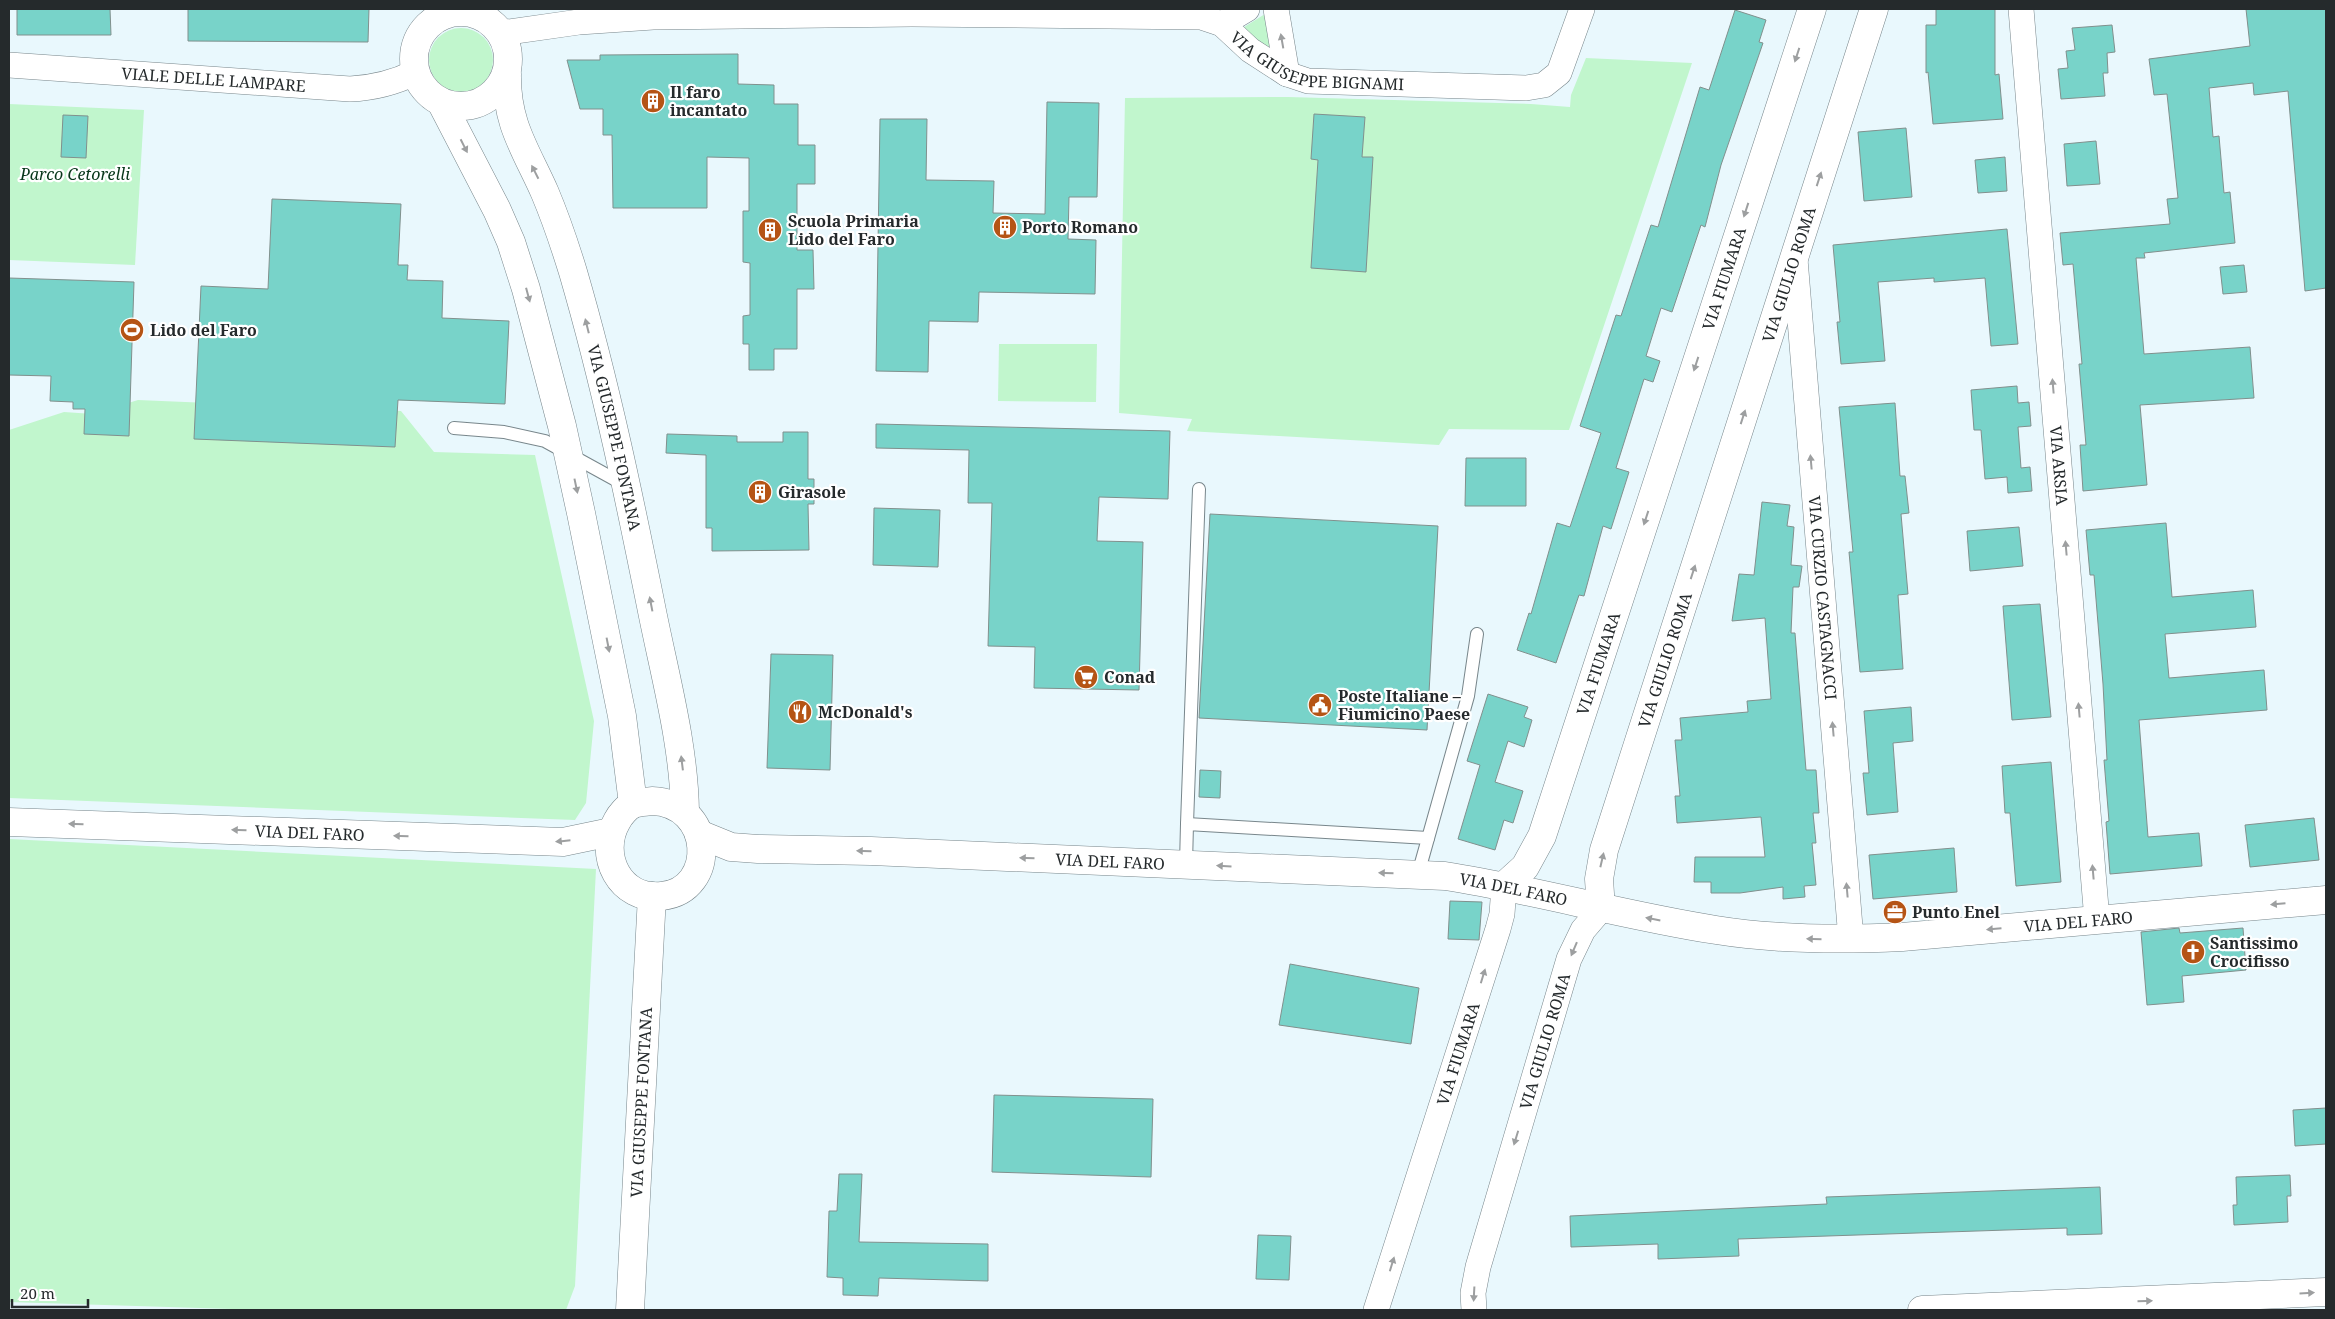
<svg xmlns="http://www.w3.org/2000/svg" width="2335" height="1319" viewBox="0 0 2335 1319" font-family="'Noto Serif',serif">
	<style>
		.green { fill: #c1f6cd }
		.building { fill: #78d3c9; stroke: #81908d }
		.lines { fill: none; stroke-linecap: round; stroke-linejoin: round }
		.service-casing { stroke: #78868b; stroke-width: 14 }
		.minor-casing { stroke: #78868b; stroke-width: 26 }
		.tertiary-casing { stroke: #78868b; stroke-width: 29 }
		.service { stroke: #fff; stroke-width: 12 }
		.minor { stroke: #fff; stroke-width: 25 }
		.tertiary { stroke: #fff; stroke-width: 28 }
		.oneway { fill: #9d9fa0 }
		.labels { text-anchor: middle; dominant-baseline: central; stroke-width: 4.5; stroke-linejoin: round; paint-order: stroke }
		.street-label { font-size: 16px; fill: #252a2c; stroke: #fff }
		.poi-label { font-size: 16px; font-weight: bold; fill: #252a2c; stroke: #fff; text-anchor: start }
		.park-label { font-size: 16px; font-style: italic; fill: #08371a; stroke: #fff }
	</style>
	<rect width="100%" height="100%" fill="#e9f8fd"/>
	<!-- green -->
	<g class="green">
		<polygon points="1265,14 1270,50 1241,29"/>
		<circle cx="461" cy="60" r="32"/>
		<polygon points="1586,58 1692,63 1569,430 1449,429 1439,445 1187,431 1192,419 1119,413 1125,98 1288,97 1531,104 1570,107 1571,95"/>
		<polygon points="9,104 144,110 135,265 9,260"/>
		<polygon points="999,344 1097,344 1096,402 998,401"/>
		<polygon points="138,400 401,411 434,452 535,455 594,721 586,803 575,820 9,798 9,430 64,412 93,414"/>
		<polygon points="9,839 596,869 575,1286 566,1310 261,1310 9,1302"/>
	</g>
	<!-- building -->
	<g class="building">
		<polygon points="17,9 110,9 111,35 17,35"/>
		<polygon points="188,9 369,9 368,42 188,41"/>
		<polygon points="1936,9 1995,9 1995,75 1999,74 2003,119 1933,124 1928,72 1926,73 1926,25 1936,25"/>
		<polygon points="2246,9 2326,9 2326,288 2305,291 2288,91 2254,95 2253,83 2209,88 2213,137 2219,136 2224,193 2230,192 2235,243 2144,253 2145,258 2136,258 2144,354 2250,347 2254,398 2140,405 2147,485 2083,491 2080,445 2086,445 2079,364 2082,364 2073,264 2063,265 2060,233 2170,224 2167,199 2178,198 2167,94 2154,95 2149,59 2250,46"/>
		<polygon points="1735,10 1766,20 1759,42 1763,43 1721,165 1705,227 1701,225 1672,312 1661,308 1646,356 1660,361 1653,382 1644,379 1616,468 1629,472 1611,529 1603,526 1584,596 1579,595 1556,663 1517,650 1529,613 1531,614 1557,523 1570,527 1601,433 1580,426 1616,315 1621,316 1651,225 1658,227 1700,87 1709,90"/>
		<polygon points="2112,25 2115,52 2107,53 2108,73 2103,73 2105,96 2061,99 2058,69 2068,68 2066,51 2075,50 2072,28"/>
		<polygon points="738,54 738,84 774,85 774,104 798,104 798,145 815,145 815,184 797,184 797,250 813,250 814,289 797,289 797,349 774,349 774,370 749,370 749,344 743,344 743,316 750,315 750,263 743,262 743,211 749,211 749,158 707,157 707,208 613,208 612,135 603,135 603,109 580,109 567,60 600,60 600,55"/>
		<polygon points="1047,102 1099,103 1097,197 1069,197 1068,239 1096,240 1095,294 979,292 978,322 929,321 928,372 876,371 880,119 927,119 926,180 994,181 993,213 1045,214"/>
		<polygon points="1314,114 1365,117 1362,157 1373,157 1366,272 1311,268 1318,160 1311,159"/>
		<polygon points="63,115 88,116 86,158 61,157"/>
		<polygon points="1906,128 1912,197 1864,201 1858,132"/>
		<polygon points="2096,141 2100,184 2067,186 2064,144"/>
		<polygon points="2005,157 2007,191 1978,193 1975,160"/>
		<polygon points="272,199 401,204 398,265 408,265 407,280 443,281 442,318 509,321 505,404 398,400 395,447 194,439 201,286 268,289"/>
		<polygon points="2007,229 2018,344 1991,346 1985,278 1934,282 1934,278 1878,282 1885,361 1841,364 1837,322 1840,322 1833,245"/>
		<polygon points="2244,265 2247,292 2223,294 2220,267"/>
		<polygon points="9,278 134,282 129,436 84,434 85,409 73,409 73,402 50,401 51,376 9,375"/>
		<polygon points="2017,386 2018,403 2029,402 2031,426 2018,427 2021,468 2030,467 2032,491 2008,493 2007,477 1985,479 1981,430 1974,430 1971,390"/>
		<polygon points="1895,403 1900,476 1905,476 1909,513 1901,514 1908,594 1898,595 1903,669 1860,672 1849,552 1853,552 1839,407"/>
		<polygon points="876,424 1170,431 1168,499 1099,497 1097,541 1143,542 1139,690 1034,688 1035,647 988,646 992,503 968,503 969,450 876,448"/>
		<polygon points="783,432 808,432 808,479 814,479 814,504 808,504 809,550 712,551 712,528 706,528 706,455 666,453 667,434 737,436 737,442 783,442"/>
		<polygon points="1466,458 1526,458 1526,506 1465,506"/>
		<polygon points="1762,502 1790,505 1787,526 1794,527 1791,565 1802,566 1799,587 1793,587 1791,633 1795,633 1806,770 1816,770 1819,813 1813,813 1816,843 1812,843 1816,885 1804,886 1805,897 1783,899 1783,887 1740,893 1711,893 1711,882 1694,882 1695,857 1765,857 1761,817 1677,823 1675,796 1680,796 1675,740 1682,740 1680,718 1748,712 1747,701 1771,699 1765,618 1732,621 1739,574 1754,575"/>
		<polygon points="874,508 940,510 938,567 873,565"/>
		<polygon points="1210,514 1438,526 1427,730 1199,718"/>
		<polygon points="2166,523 2172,597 2253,590 2256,627 2165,634 2169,678 2264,670 2267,710 2139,720 2148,837 2199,833 2202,866 2110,874 2106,822 2109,821 2104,760 2107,760 2103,684 2094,575 2090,575 2086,530"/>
		<polygon points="2019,527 2023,566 1970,571 1967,531"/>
		<polygon points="2040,604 2051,717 2012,720 2003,606"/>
		<polygon points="771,654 833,655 830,770 767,768"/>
		<polygon points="1488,694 1528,707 1524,717 1532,720 1524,747 1508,741 1495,782 1523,791 1513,823 1504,820 1495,850 1458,839 1480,765 1467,761"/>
		<polygon points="1911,707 1913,741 1893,743 1898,812 1867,815 1863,773 1869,773 1864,711"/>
		<polygon points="2051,762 2061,882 2016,886 2010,813 2005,813 2002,766"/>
		<polygon points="1200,770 1221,771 1220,798 1199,797"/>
		<polygon points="2314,818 2319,860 2250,867 2245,825"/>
		<polygon points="1954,848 1957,892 1873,899 1869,855"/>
		<polygon points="1450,901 1482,902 1479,940 1448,939"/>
		<polygon points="2179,928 2180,933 2243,928 2246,970 2182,976 2184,1002 2147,1005 2141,932"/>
		<polygon points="1290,964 1419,988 1411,1044 1279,1025"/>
		<polygon points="994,1095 1153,1099 1151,1177 992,1172"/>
		<polygon points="2326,1108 2326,1144 2295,1146 2293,1110"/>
		<polygon points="839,1174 862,1174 859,1242 988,1244 988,1281 879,1278 878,1296 843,1295 843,1278 827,1277 829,1211 837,1211"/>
		<polygon points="2290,1175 2291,1196 2287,1196 2288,1222 2234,1225 2233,1205 2237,1205 2236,1177"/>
		<polygon points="2100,1187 2102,1234 2067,1235 2067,1228 1738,1239 1739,1256 1658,1259 1658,1244 1571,1247 1570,1216 1827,1204 1826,1197"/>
		<polygon points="1258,1235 1291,1236 1289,1280 1256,1279"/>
	</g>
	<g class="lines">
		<!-- service casing -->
		<g class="service-casing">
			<g id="service">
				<polyline points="454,428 504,432 545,441 625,485"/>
				<polyline points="1187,824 1199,489"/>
				<polyline points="1186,864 1187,824 1428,838"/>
				<polyline points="1418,874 1468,696 1477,634"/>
			</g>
		</g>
		<!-- minor casing -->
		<g class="minor-casing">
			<g id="minor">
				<polyline points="1276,9 1287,74"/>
				<path id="s1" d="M2021,9L2097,920"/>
				<polyline points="1222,24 1247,9"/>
				<path id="s2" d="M501,33L579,22L653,17L912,14L1201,17L1222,24L1250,50L1287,74L1308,81L1526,88L1544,85L1559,73L1582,9"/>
				<path id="s3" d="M9,65L350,89C373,88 394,83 416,72"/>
				<path id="s4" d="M1795,259L1851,939"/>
				<path id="s5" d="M1376,1310L1498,929L1502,914L1504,886"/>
				<path id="s6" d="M1474,1310L1473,1293L1478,1267L1569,959L1583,930L1601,909"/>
			</g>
		</g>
		<!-- tertiary casing -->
		<g class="tertiary-casing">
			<g id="tertiary">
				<circle cx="461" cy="59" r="47"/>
				<path id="s7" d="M507,74C506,124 526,150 545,193C556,219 565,246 573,272C606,385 630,501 653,616C666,680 684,746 685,812"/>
				<polyline points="441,102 497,210 511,242 526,289 562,426 581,513 622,716 633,804"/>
				<path d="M652,801C714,803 718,890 662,896C620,901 597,855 617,821C620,815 627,807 633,804C638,802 646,802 652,801Z"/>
				<path id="s8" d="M9,822L563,842L611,832"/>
				<path id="s9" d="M699,834L731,847L758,849L871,851L1445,876C1536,890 1625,916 1716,930C1778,940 1840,940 1902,937L2326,900"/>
				<path id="s10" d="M1504,886L1525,867L1542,836L1812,9"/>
				<path id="s11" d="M1601,909L1599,879L1604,850L1874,9"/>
				<path id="s12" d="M630,1310L652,896"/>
				<polyline points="1922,1310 2326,1292"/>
			</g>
		</g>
		<!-- service -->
		<use href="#service" class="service"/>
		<!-- minor -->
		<use href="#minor" class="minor"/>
		<!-- tertiary -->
		<use href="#tertiary" class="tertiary"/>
	</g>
	<!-- one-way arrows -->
	<defs><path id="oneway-solid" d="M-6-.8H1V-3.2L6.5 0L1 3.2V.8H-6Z" transform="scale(1.25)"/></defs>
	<g class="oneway">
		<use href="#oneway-solid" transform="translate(1282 41) rotate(-100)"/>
		<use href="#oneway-solid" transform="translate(1797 55) rotate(108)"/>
		<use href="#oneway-solid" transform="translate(464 146) rotate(63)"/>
		<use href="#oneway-solid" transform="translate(535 172) rotate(-117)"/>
		<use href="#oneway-solid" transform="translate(1819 179) rotate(-72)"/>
		<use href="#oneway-solid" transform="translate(1746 210) rotate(108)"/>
		<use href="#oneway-solid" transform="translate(528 295) rotate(75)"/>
		<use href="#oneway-solid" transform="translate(587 326) rotate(-104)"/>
		<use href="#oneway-solid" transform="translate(1696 364) rotate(108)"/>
		<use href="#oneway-solid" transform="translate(2053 386) rotate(-95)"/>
		<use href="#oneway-solid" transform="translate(1743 417) rotate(-72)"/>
		<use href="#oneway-solid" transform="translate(1811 462) rotate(-95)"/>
		<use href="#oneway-solid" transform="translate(576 486) rotate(78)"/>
		<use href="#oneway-solid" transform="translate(1646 518) rotate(108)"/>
		<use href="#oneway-solid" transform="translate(2066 548) rotate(-95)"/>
		<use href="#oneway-solid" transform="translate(1693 572) rotate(-72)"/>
		<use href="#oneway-solid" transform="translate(651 604) rotate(-101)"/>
		<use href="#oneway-solid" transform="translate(608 645) rotate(79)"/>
		<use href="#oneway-solid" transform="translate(2079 710) rotate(-95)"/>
		<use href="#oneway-solid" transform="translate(1833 729) rotate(-95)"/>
		<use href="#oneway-solid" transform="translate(682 763) rotate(-97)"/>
		<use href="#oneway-solid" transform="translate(76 824) rotate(-178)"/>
		<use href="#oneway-solid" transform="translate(239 830) rotate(-178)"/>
		<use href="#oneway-solid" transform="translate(401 836) rotate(-178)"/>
		<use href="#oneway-solid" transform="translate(563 841) rotate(174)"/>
		<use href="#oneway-solid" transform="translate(864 851) rotate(-179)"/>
		<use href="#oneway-solid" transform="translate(1027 858) rotate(-178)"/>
		<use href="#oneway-solid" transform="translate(1602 860) rotate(-77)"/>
		<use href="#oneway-solid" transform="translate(1224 866) rotate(-177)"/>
		<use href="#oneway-solid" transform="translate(2093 872) rotate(-95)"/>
		<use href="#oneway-solid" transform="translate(1386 873) rotate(-178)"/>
		<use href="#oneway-solid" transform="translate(1847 890) rotate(-95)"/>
		<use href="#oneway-solid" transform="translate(2278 904) rotate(175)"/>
		<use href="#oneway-solid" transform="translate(1653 919) rotate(-169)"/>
		<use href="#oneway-solid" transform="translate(1994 929) rotate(175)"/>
		<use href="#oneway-solid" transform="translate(1814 939) rotate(-179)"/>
		<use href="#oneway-solid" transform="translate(1574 949) rotate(113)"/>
		<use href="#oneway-solid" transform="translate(1483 976) rotate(-73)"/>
		<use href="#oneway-solid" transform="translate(1516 1138) rotate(107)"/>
		<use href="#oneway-solid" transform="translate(1392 1264) rotate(-73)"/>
		<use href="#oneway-solid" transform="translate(2307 1293) rotate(-3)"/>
		<use href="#oneway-solid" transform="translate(1474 1294) rotate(93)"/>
		<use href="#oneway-solid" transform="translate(2145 1301) rotate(-2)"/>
	</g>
	<!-- icons -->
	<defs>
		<g id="building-disc" transform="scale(1.25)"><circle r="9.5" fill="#b55415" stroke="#fff"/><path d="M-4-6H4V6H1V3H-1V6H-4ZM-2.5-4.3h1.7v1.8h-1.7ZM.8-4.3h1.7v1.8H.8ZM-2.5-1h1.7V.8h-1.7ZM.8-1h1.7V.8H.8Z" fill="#fff"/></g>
		<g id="stadium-disc" transform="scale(1.25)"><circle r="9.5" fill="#b55415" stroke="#fff"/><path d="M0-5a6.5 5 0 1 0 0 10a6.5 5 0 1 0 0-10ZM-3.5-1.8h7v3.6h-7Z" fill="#fff"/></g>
		<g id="supermarket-disc" transform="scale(1.25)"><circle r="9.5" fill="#b55415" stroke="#fff"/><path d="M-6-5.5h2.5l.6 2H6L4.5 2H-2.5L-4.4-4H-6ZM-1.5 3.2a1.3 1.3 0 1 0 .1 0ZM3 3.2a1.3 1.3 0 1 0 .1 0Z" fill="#fff"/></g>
		<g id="civic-disc" transform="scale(1.25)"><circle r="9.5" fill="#b55415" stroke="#fff"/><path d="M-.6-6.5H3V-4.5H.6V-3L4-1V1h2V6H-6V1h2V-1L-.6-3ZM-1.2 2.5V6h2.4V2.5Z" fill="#fff"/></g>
		<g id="restaurant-disc" transform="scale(1.25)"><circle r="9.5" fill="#b55415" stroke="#fff"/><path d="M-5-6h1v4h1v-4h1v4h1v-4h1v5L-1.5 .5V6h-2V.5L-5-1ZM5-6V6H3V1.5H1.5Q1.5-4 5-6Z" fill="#fff"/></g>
		<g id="office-disc" transform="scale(1.25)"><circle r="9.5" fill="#b55415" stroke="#fff"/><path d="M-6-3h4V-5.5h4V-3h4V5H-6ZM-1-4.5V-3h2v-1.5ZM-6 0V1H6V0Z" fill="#fff"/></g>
		<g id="church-disc" transform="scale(1.25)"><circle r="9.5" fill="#b55415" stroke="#fff"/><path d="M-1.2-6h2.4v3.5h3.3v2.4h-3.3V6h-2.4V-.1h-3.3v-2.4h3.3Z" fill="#fff"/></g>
	</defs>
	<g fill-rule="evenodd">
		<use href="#building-disc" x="653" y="101"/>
		<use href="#building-disc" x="1005" y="227"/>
		<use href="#building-disc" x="770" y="230"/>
		<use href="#stadium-disc" x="132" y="330"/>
		<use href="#building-disc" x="760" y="492"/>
		<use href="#supermarket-disc" x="1086" y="677"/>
		<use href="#civic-disc" x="1320" y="705"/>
		<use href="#restaurant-disc" x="800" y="712"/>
		<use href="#office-disc" x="1895" y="912"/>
		<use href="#church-disc" x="2193" y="952"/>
	</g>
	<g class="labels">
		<!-- street labels -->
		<g class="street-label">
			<text stroke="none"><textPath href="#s2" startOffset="831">VIA GIUSEPPE BIGNAMI</textPath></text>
			<text stroke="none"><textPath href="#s3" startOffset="205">VIALE DELLE LAMPARE</textPath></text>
			<text stroke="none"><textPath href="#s11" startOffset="664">VIA GIULIO ROMA</textPath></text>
			<text stroke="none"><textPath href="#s10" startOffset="650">VIA FIUMARA</textPath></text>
			<text stroke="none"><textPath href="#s7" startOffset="381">VIA GIUSEPPE FONTANA</textPath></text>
			<text stroke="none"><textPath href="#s1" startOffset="458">VIA ARSIA</textPath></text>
			<text stroke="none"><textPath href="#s4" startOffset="340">VIA CURZIO CASTAGNACCI</textPath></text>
			<text stroke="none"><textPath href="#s11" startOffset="259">VIA GIULIO ROMA</textPath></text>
			<text stroke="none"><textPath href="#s10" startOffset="245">VIA FIUMARA</textPath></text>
			<text stroke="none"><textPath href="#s8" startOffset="301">VIA DEL FARO</textPath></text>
			<text stroke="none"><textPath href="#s9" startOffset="414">VIA DEL FARO</textPath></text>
			<text stroke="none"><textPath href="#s9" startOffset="819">VIA DEL FARO</textPath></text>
			<text stroke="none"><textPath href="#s9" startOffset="1389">VIA DEL FARO</textPath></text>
			<text stroke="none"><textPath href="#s6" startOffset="279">VIA GIULIO ROMA</textPath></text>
			<text stroke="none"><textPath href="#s5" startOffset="269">VIA FIUMARA</textPath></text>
			<text stroke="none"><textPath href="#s12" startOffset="208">VIA GIUSEPPE FONTANA</textPath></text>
		</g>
		<!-- poi labels -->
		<g class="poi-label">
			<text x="670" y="92">Il faro<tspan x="670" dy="18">incantato</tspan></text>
			<text x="788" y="221">Scuola Primaria<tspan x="788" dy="18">Lido del Faro</tspan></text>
			<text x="1022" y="227">Porto Romano</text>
			<text x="150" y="330">Lido del Faro</text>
			<text x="778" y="492">Girasole</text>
			<text x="1104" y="677">Conad</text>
			<text x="1338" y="696">Poste Italiane –<tspan x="1338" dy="18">Fiumicino Paese</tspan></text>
			<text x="818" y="712">McDonald's</text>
			<text x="1912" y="912">Punto Enel</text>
			<text x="2210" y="943">Santissimo<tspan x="2210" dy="18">Crocifisso</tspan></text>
		</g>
		<!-- park labels -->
		<g class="park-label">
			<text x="75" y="174">Parco Cetorelli</text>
		</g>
	</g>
	<!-- border -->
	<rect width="2335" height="1319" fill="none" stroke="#252a2c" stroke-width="20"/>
	<!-- scale -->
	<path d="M12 1299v8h76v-8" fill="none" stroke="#252a2c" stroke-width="2.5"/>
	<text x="20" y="1299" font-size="15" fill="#252a2c" stroke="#ffffff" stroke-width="4" paint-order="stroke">20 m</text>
</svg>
